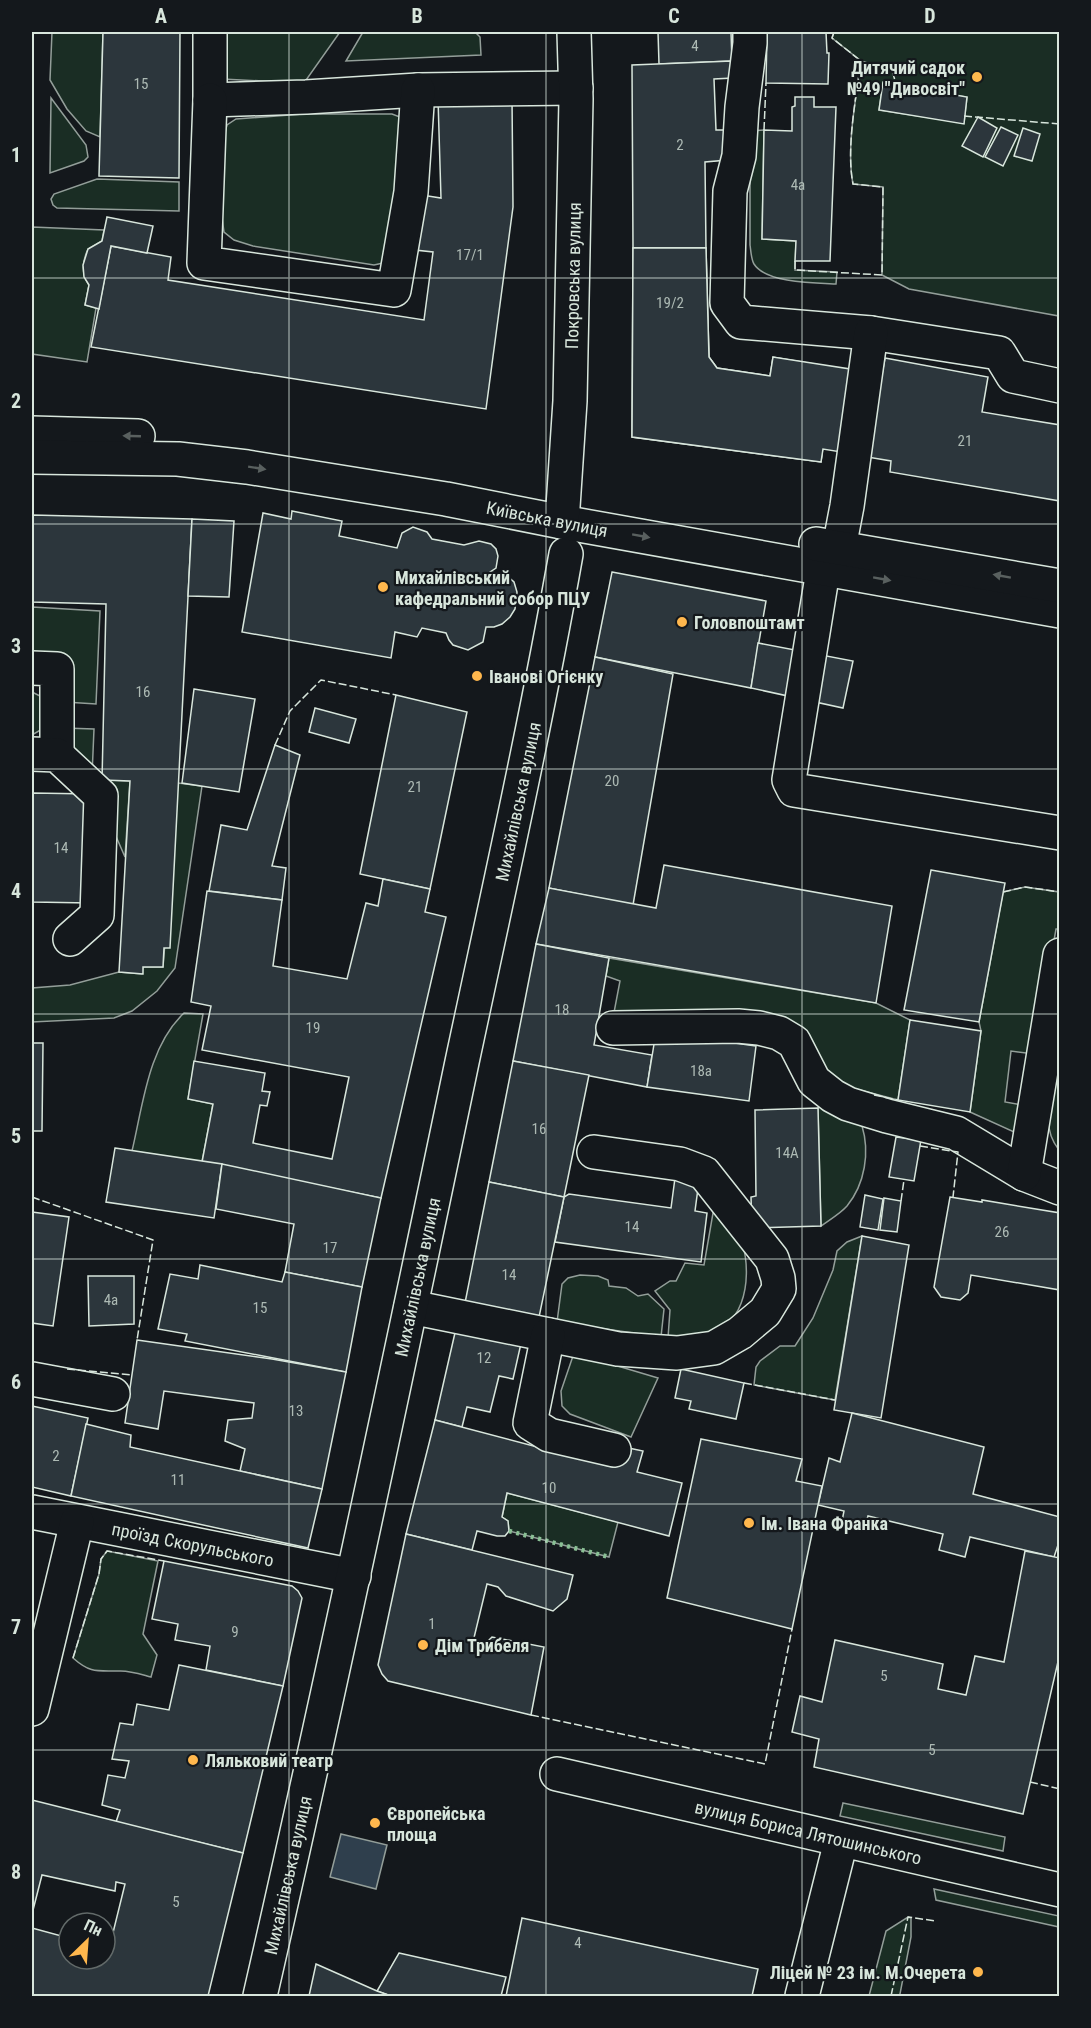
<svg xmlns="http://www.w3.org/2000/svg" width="1091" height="2028" viewBox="0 0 1091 2028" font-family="'Roboto Condensed',sans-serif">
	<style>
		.green { fill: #1a2d24; stroke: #939e99; stroke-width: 1.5; fill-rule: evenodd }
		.water { fill: #2f3f4d; stroke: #939e99; stroke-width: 1.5 }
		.building { fill: #2c363c; stroke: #d8e6dc; stroke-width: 1.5 }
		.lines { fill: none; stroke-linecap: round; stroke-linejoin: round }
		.minor-casing { stroke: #d8e6dc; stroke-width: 36 }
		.major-casing { stroke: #d8e6dc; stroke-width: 36 }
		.highway-casing { stroke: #d8e6dc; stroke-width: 36 }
		.minor { stroke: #14181c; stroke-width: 33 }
		.major { stroke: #14181c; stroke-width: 33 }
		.highway { stroke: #14181c; stroke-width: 33 }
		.hedge { stroke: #8ac095; stroke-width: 4.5; stroke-dasharray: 3 4.5; stroke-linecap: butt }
		.fence { stroke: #d8e6dc; stroke-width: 1.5; stroke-dasharray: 8 3; stroke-linecap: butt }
		.oneway { fill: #59605f }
		.grid { fill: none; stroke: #d8e6dc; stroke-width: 1.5; stroke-opacity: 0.55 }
		.poi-dot { fill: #ffb74d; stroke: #14181c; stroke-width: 2 }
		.labels { text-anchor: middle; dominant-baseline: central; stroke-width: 4.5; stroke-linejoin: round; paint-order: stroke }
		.number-label { font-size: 15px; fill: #adbab4 }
		.poi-label { font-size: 18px; font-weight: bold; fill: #d8e6dc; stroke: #14181c; text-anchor: start }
		.street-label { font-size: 18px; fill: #d8e6dc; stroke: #14181c }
		.neatline { fill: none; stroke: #d8e6dc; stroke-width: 2 }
		.grid-label { font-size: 20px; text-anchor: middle; font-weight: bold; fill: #d8e6dc }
	</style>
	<rect width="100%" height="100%" fill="#14181c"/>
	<!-- green -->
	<g class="green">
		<polygon points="52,32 103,32 100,137 86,131 67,109 50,80"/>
		<polygon points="222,32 340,32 304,83 222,79"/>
		<polygon points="363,32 475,32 480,37 481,55 346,61"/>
		<path d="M834,32H1059V316L909,289L882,275L883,187L853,184C846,148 856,98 861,61L832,38ZM883,83L967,97L964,123L879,110Z"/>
		<polygon points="51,98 86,145 88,157 84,161 50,173"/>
		<polygon points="303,114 392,114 400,117 397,226 383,263 374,265 253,246 234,240 224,232 222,218 224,136 227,125 236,119"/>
		<path d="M764,130L762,239L796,241L795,270L837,272L836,284C815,283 766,283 754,264C751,259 751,251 750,245V131Z"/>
		<polygon points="97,179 179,182 179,211 57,208 53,205 51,199 54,194"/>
		<path d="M32,227L104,230L102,241L88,249C82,262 81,273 89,285L85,305L96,308L87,362L32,354Z"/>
		<polygon points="32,607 100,611 96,704 65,702 32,659"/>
		<polygon points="32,692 42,697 44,728 32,735"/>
		<polygon points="64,728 94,729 92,776 75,764"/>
		<polygon points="109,780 130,781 125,857 115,834"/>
		<polygon points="178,783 202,786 175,968 157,991 132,1011 114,1018 32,1022 32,988 70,985 119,972 142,974 143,967 163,967"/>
		<polygon points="1025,887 1059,892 1059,929 1056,929 1034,1054 1011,1051 1005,1102 1028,1106 1019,1130 1014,1132 970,1112 981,1031 979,1022 1003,892"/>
		<polygon points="609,958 876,1003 910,1020 898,1100 829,1082 807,1041 612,1023 620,981 606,976"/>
		<path d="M184,1013L203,1014L188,1099L213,1104L202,1162L132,1151C143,1105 148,1047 184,1013Z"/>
		<path d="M1057,1074H1060L1059,1150C1040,1126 1051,1102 1057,1074Z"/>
		<path d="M825,1104L862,1126C870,1152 865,1184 847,1206C840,1214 829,1220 821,1226L818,1108Z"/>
		<path d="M713,1213C718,1215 725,1218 730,1222C752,1242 753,1306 726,1324C709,1336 687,1337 668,1338L670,1310L655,1291L670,1281H676L685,1263L704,1265Z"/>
		<polygon points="862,1236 835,1400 754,1385 756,1367 760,1361 780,1346 795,1346 813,1318 833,1270 837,1251 847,1242"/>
		<polygon points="580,1275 598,1276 608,1280 609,1286 626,1288 638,1296 648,1294 664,1309 661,1337 557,1322 562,1284 568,1278"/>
		<polygon points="574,1353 658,1378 631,1437 570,1414 562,1406 561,1391"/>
		<polygon points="507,1493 618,1522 609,1557 509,1531 508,1521 502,1517"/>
		<path d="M107,1551L158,1561L143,1634L157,1655L151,1677C140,1674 129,1670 118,1671C96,1671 90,1673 73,1658L99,1574L101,1559Z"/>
		<polygon points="843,1803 1005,1837 1003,1851 840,1816"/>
		<polygon points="934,1889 1059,1916 1059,1927 936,1900"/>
		<polygon points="908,1917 911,1918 911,1937 900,1994 898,1996 869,1996 886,1931"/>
	</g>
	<!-- water -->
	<polygon class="water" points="341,1834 387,1845 376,1889 330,1877"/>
	<!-- building -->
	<g class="building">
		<polygon points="103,32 180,32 179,178 99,176"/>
		<polygon points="658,32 731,32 732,61 659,64"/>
		<polygon points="760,32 826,32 827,53 829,53 828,84 766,83 767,33"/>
		<polygon points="732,61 733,78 714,79 716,130 727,130 728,160 705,162 706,248 633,248 632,65"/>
		<polygon points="883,82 967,97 964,124 879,110"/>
		<polygon points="795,97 814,97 814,107 836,107 830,261 795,261 796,241 762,239 764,130 792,131 792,107 795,106"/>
		<polygon points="512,98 513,207 486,409 91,347 111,246 171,257 168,280 424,320 433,252 415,250 422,195 441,198 438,99"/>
		<polygon points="978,117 997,128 983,157 962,146"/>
		<polygon points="1001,127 1018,135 1003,166 985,157"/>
		<polygon points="1023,128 1040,134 1032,161 1014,156"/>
		<polygon points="107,217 153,226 147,253 111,246 99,309 85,305 89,285 84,277 83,265 88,249 102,241"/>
		<polygon points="633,248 706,248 709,357 717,368 770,376 773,357 833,367 821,462 632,437"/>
		<polygon points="633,248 706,248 709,357 717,368 770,376 773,357 850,369 841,452 823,449 821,462 632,437"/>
		<polygon points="885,358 988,377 982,412 1060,425 1060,501 890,472 891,461 867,457"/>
		<polygon points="292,511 342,521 339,536 397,548 402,533 413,527 427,532 432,539 464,545 479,541 491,544 496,549 498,556 496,568 490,572 506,575 514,582 517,592 515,609 510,617 502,624 494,627 486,627 483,642 468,650 453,645 449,640 446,633 422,628 417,637 395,632 391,658 242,632 263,513 291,519"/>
		<polygon points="32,515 192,519 170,948 164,948 163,967 143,967 143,974 119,972 130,781 102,780 106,604 32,602"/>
		<polygon points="192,519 234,521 229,597 188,596"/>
		<polygon points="612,572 766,601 751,688 595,657"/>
		<polygon points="758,643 853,661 843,708 751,688"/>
		<polygon points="595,657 673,674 633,905 549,888"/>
		<polygon points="194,689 255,699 239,792 182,783"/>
		<polygon points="396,695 467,712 430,889 360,874"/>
		<polygon points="315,708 356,719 349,743 309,732"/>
		<polygon points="275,745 300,755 272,866 286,868 282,900 209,891 221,825 247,830"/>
		<polygon points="32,793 91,794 90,903 32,902"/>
		<polygon points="664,865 892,906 876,1003 536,944 549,888 656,908"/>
		<polygon points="931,870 1005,883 979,1022 904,1010"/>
		<polygon points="383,879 430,889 425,912 446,917 381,1198 202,1162 213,1104 188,1099 194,1061 265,1073 262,1091 270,1092 267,1106 260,1105 253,1143 332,1159 349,1077 202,1050 211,1006 191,1002 207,891 282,900 273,966 347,979 366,903 378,906"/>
		<polygon points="536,944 609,958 594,1045 652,1055 647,1087 513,1061"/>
		<polygon points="910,1020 981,1031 970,1112 898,1100"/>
		<polygon points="656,1032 756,1046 749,1101 647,1087"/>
		<polygon points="32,1043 43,1043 42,1131 32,1131"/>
		<polygon points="513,1061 589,1075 564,1197 489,1182"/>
		<polygon points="818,1108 821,1226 752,1228 751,1197 756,1196 755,1110"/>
		<polygon points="896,1137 921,1140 914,1181 889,1177"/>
		<polygon points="115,1148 222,1164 214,1218 106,1202"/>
		<polygon points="222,1164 381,1198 362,1287 285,1272 294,1224 216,1209"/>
		<polygon points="675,1178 699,1181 695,1211 707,1213 701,1262 555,1242 564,1197 569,1194 671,1208"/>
		<polygon points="489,1182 564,1197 538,1322 464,1308"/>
		<polygon points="865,1195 883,1199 878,1230 860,1227"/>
		<polygon points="950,1197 982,1202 982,1200 1060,1213 1060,1290 971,1275 968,1293 960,1300 941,1297 934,1287"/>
		<polygon points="884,1198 901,1201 897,1232 880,1230"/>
		<polygon points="32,1212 69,1217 53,1326 32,1323"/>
		<polygon points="862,1236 909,1245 881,1418 834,1410"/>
		<polygon points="200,1265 282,1282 285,1272 362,1287 346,1372 185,1341 187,1334 158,1329 170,1274 198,1279"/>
		<polygon points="88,1276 134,1276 134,1324 89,1326"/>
		<polygon points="457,1324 522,1339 513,1379 499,1376 490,1412 467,1407 462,1427 435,1420"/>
		<polygon points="137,1340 272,1359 346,1372 322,1489 240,1471 245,1449 225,1441 228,1420 252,1418 254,1403 164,1391 158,1429 125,1423"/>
		<polygon points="681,1369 744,1383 736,1419 689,1409 691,1401 675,1398"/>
		<polygon points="32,1406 88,1418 71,1496 32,1487"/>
		<polygon points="852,1413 984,1447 973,1494 1060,1517 1060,1539 1054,1557 970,1537 965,1557 939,1550 943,1534 868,1516 865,1527 842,1521 844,1511 818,1505 829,1458 840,1462"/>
		<polygon points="435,1420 613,1467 619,1446 643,1451 637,1472 682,1483 669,1536 507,1493 502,1517 508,1521 509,1531 505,1536 497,1536 477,1531 472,1550 406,1534"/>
		<polygon points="86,1424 131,1435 130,1447 322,1489 308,1548 71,1496"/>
		<polygon points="701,1439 802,1459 796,1481 822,1486 792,1629 667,1598"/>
		<polygon points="406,1534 573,1575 567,1599 553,1611 506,1596 498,1587 487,1584 472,1646 481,1648 492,1637 544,1647 531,1715 388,1681 382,1674 378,1665"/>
		<polygon points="1025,1551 1060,1558 1060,1653 1023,1814 814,1767 819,1739 792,1732 800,1696 822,1702 835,1640 943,1664 938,1689 966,1695 975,1656 1004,1662"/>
		<polygon points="164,1561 292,1586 298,1591 302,1598 283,1686 206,1670 210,1646 175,1640 178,1624 152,1619"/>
		<polygon points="179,1665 283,1686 243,1853 116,1822 120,1810 102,1805 108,1775 125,1778 129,1761 112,1759 120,1723 133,1725 137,1704 169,1710"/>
		<polygon points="32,1800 243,1853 208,1996 32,1996 32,1928 69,1938 69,1959 105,1959 105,1947 109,1949 125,1884 116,1882 115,1891 42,1875 32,1914"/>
		<polygon points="522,1918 758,1969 752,1996 506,1996"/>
		<polygon points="399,1953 506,1977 501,1996 391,1996 377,1991"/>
		<polygon points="316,1964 377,1991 391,1996 309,1996"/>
	</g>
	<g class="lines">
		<!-- minor casing -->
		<g class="minor-casing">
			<g id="minor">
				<polyline points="210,32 210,100 306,97 418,90 576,88"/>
				<polyline points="750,32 750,43 742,107 739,156 730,191 727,303 741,322 871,333 999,353 1013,376 1060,386"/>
				<polyline points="210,100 204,263 394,290 411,192 418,90"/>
				<polyline points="827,546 789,780 794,790 1060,833"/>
				<polyline points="839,548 847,506 871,333"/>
				<polyline points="32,668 57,669 57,755"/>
				<polyline points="32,754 57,755 101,796 97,915 70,939"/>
				<polyline points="613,1028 738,1026 759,1028 779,1033 794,1042 814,1081 833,1096 848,1104 887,1116 956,1133 1024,1174 1060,1188"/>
				<polyline points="1024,1174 1060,955"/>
				<polyline points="411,1307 618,1349 677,1353 714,1348 740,1333 765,1312 779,1289 778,1278 772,1259 704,1173 680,1164 594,1152"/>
				<polyline points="548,1335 530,1423 549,1435 614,1450"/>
				<polyline points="32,1379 113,1394"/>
				<path id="s1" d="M32,1512L354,1576"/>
				<polyline points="32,1709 77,1522"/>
				<path id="s2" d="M557,1774L1060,1890"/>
				<path id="s3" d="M260,1996C331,1686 397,1374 462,1062C498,893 536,724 566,554"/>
				<polyline points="802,1996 841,1841"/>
			</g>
		</g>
		<!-- major casing -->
		<g class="major-casing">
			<g id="major">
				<polyline points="562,522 1060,611"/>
				<polyline points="816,544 1060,586"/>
			</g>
		</g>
		<!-- highway casing -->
		<g class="highway-casing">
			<g id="highway">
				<polyline points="32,433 138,436"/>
				<path id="s4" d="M32,457L178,459L247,467L446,499L562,522L570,401L576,99L574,32"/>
			</g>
		</g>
		<!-- minor -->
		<use href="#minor" class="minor"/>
		<!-- major -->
		<use href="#major" class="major"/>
		<!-- highway -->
		<use href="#highway" class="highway"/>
		<!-- hedge -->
		<polyline class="hedge" points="509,1531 609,1557"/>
		<!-- fence -->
		<g class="fence">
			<polyline points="834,32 832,38 861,61 892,70 896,84"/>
			<polyline points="964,116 1060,124"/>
			<polyline points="764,130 766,83"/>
			<path d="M795,261V270L882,275L883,187L853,184C846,148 856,98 861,61"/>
			<polyline points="275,745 290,711 321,680 396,695"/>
			<polyline points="1003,892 1025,887 1060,892"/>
			<polyline points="874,1095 898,1100"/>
			<polyline points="920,1146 958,1152 953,1197"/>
			<polyline points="32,1197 153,1240 137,1340"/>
			<polyline points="901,1201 904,1180"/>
			<polyline points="67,1369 132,1375"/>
			<polyline points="744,1383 835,1400"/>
			<polyline points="73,1658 99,1574 101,1559 107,1551 164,1561"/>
			<polyline points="531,1715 765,1764 792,1629"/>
			<polyline points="1030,1782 1060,1789"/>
			<polyline points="891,1996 908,1917 936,1921"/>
		</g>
	</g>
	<!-- one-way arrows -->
	<defs><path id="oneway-solid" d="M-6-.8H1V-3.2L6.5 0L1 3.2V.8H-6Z" transform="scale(1.5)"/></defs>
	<g class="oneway">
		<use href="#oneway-solid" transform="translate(132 436) rotate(-178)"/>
		<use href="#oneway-solid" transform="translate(257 468) rotate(9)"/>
		<use href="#oneway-solid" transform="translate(641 536) rotate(10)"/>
		<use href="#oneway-solid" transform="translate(1002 576) rotate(-170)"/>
		<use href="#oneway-solid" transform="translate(882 579) rotate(10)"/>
	</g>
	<!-- grid -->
	<path class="grid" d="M289,32V1996M546,32V1996M802,32V1996M32,278H1060M32,524H1060M32,769H1060M32,1014H1060M32,1259H1060M32,1504H1060M32,1750H1060"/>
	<!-- markers -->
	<g class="poi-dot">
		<circle cx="977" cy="77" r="6"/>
		<circle cx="383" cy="587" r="6"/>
		<circle cx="682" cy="622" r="6"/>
		<circle cx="477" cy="676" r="6"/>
		<circle cx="749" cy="1523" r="6"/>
		<circle cx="423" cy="1645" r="6"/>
		<circle cx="193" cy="1760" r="6"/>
		<circle cx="375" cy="1823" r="6"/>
		<circle cx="978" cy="1972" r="6"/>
	</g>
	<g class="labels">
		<!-- number labels -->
		<g class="number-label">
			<text x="695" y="46">4</text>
			<text x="141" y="84">15</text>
			<text x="680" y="145">2</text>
			<text x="798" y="185">4а</text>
			<text x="470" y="255">17/1</text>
			<text x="670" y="303">19/2</text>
			<text x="965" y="441">21</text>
			<text x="143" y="692">16</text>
			<text x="612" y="781">20</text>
			<text x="415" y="787">21</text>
			<text x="61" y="848">14</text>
			<text x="562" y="1010">18</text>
			<text x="313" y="1028">19</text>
			<text x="701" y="1071">18а</text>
			<text x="539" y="1129">16</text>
			<text x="787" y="1153">14А</text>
			<text x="632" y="1227">14</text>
			<text x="1002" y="1232">26</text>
			<text x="330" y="1248">17</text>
			<text x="509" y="1275">14</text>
			<text x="111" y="1300">4а</text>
			<text x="260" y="1308">15</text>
			<text x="484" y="1358">12</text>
			<text x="296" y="1411">13</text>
			<text x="56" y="1456">2</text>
			<text x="178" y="1480">11</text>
			<text x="549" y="1488">10</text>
			<text x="432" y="1624">1</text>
			<text x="235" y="1632">9</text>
			<text x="884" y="1676">5</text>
			<text x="932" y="1750">5</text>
			<text x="176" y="1902">5</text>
			<text x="578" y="1943">4</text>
		</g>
		<!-- poi labels -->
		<g class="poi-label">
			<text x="965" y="67" text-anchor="end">Дитячий садок<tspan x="965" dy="21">№49 "Дивосвіт"</tspan></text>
			<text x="395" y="577">Михайлівський<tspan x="395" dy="21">кафедральний собор ПЦУ</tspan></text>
			<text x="694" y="622">Головпоштамт</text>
			<text x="489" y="676">Іванові Огієнку</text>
			<text x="761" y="1523">Ім. Івана Франка</text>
			<text x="435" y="1645">Дім Трибеля</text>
			<text x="205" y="1760">Ляльковий театр</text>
			<text x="387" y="1813">Європейська<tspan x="387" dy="21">площа</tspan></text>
			<text x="966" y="1972" text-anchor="end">Ліцей № 23 ім. М.Очерета</text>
		</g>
		<!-- street labels -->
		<g class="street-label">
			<text stroke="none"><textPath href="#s4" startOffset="782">Покровська вулиця</textPath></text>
			<text transform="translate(547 519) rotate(11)">Київська вулиця</text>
			<text stroke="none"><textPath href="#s3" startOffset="1222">Михайлівська вулиця</textPath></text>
			<text stroke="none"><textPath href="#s3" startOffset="736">Михайлівська вулиця</textPath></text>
			<text stroke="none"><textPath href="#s1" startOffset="164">проїзд Скорульського</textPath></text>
			<text stroke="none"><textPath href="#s2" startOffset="258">вулиця Бориса Лятошинського</textPath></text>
			<text stroke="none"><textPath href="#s3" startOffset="124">Михайлівська вулиця</textPath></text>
		</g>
	</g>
	<!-- border -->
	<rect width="1091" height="2028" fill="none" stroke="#14181c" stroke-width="66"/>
	<!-- north arrow -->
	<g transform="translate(87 1941) rotate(25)"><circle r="28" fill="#14181c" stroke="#626a69" stroke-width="1.5"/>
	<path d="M0-4.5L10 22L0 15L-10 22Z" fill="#ffb74d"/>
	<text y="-9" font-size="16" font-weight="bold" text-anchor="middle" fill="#d8e6dc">Пн</text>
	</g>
	<rect x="33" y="33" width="1025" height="1962" class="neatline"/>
	<g class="grid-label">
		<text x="161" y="23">A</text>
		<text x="417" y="23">B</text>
		<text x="674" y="23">C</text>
		<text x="930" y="23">D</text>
		<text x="16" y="162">1</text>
		<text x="16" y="408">2</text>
		<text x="16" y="653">3</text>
		<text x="16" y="898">4</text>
		<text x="16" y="1143">5</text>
		<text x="16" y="1389">6</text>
		<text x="16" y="1634">7</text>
		<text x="16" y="1879">8</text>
	</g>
</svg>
